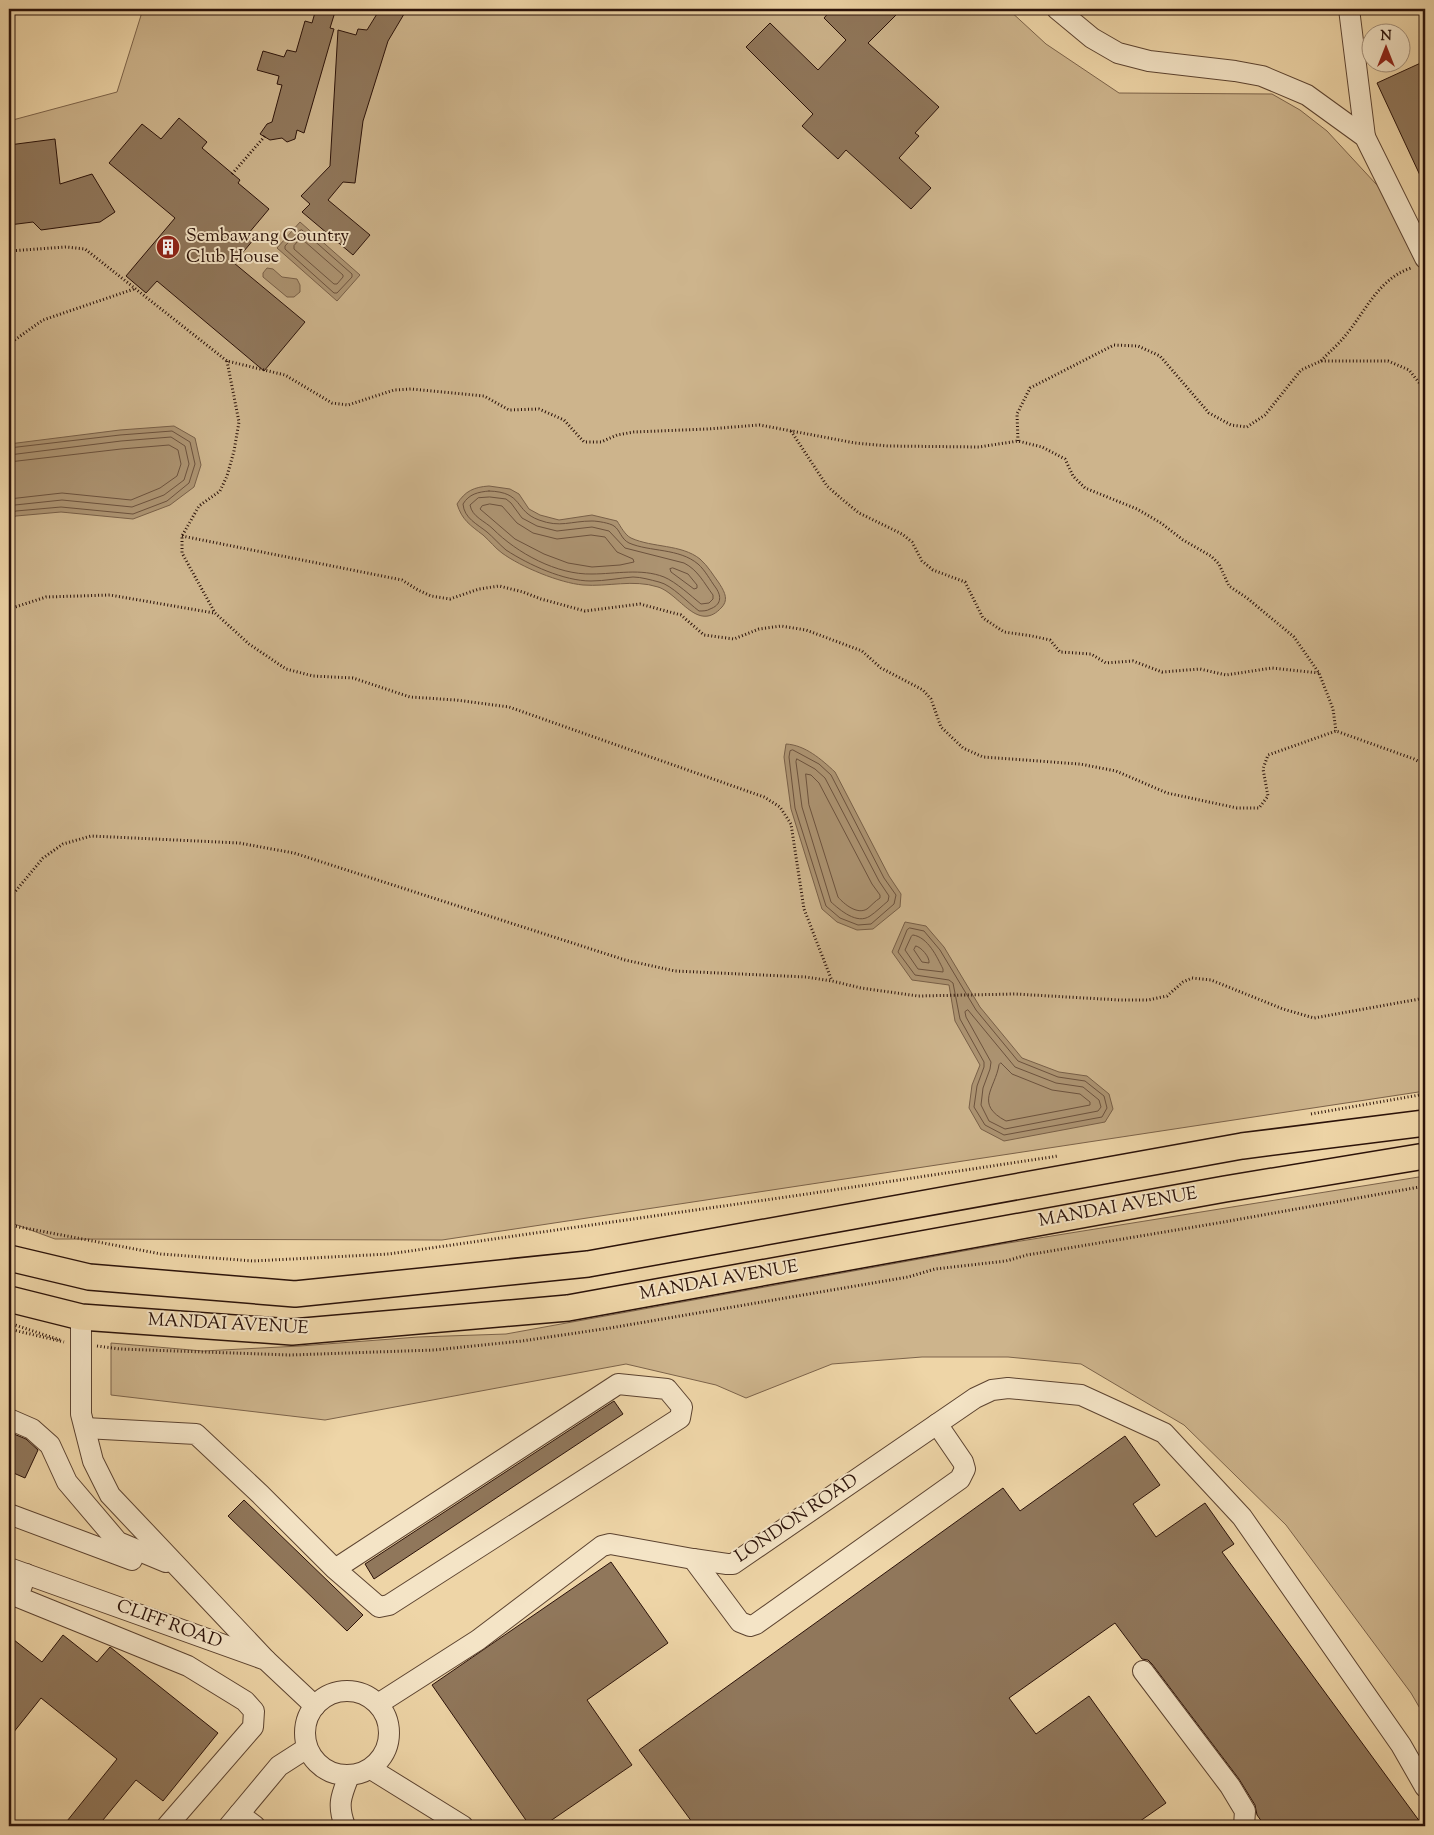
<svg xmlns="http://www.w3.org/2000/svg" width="1434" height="1835" viewBox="0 0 1434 1835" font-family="'Sorts Mill Goudy',serif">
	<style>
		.green { fill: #cdb48c; stroke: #7c634a }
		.water { fill: #ac9371; stroke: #785f47 }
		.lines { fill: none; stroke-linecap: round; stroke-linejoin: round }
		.shore { stroke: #6c523d; stroke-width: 1 }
		.building { fill: #90775b; stroke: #2b1209 }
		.minor-casing { stroke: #5c4330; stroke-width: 22 }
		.major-casing { stroke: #2b1209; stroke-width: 28 }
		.path { stroke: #2b1209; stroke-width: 3; stroke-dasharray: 1 2.5; stroke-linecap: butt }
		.minor { stroke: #f4e4c6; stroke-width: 20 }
		.major { stroke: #eed5a7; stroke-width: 25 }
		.labels { text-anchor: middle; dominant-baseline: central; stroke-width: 4; stroke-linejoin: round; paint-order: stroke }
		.poi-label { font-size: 18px; fill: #2b1209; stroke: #f4e4c6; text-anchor: start }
		.street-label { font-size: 18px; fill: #2b1209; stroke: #f4e4c6 }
	</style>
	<rect width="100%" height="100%" fill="#eed5a7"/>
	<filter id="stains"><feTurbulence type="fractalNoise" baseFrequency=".004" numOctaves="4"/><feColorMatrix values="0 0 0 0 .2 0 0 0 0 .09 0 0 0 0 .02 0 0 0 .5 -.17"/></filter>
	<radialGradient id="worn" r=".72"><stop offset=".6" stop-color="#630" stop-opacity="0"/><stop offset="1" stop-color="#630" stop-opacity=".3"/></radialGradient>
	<!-- green -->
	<g class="green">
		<polygon points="143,9 1008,9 1046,44 1119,93 1272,94 1300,110 1327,131 1425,237 1425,1091 442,1240 55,1239 9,1222 9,121 117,92"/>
		<polygon points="1425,1176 1425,1717 1411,1693 1286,1525 1184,1425 1081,1364 1008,1357 922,1357 832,1364 746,1398 716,1385 626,1364 325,1420 111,1395 111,1343 203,1351 300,1346 418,1337 506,1334 1002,1244"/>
	</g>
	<!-- water -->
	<g class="water">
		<polygon points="300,222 360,275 337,301 277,248"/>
		<polygon points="267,268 273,269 282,277 297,279 300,285 300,292 294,297 287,297 263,277 263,273"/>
		<polygon points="174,426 195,438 201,465 194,487 170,505 133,519 61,512 16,516 9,519 9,444 120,430"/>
		<path d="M489,486L510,489L519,494L529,509L540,515L559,520L592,515L617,521C621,527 625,535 631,538C653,548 681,544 700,559C708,566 713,575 719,583C724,591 729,599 722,607C698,634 680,594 658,587C633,579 608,587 583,585C560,583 521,567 502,553C495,548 490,541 483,535C470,525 462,520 457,504C465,491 474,487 489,486Z"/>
		<path d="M786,744C805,745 821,759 835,772L889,876L901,894L900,907L873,929L857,930L837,922L822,909L791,809L784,757Z"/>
		<polygon points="905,922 926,926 944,947 980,1007 1022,1058 1059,1072 1087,1076 1109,1094 1113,1109 1105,1122 1004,1141 981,1129 969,1108 972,1085 980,1065 955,1021 949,985 912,980 892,952"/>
	</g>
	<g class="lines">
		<!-- shore -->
		<g class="shore">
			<polygon points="302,230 352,274 352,277 337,293 334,293 285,249 285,246 299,231"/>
			<polygon points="300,239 303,240 343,275 343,277 337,284 334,284 294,249 294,246"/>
			<polyline points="9,448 120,435 172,431 190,442 195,464 189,483 167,501 133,514 61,507 16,511 9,514"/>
			<polyline points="9,455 121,441 171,437 185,446 189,464 184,480 164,495 132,507 62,500 15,505 9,507"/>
			<polyline points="9,462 121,449 169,445 178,450 181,464 177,476 160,488 131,500 62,493 9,499"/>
			<path d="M489,491C524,492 514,511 539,520C560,528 571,521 592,521C597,521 610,523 614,526C620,530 621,539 629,543C650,552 679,548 698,564C705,570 710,580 716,588C722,597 721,605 710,609C707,611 703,611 699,611C688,603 672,585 659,582C651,580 641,577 633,577C619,578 605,581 591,581C564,581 529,565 506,550C499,544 493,537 487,532C477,524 464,518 463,504C469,494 478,492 489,491Z"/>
			<path d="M490,497L506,499L511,503L522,518L537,526L557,531L592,527L609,531L625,548L684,563C698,570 704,583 713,595V599L709,603L701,604C691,596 676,582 664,577C641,568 616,574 592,574C557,575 517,553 493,529C485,521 472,517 470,505L478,498Z"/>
			<polygon points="490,504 502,506 517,523 533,533 557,539 591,535 605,537 617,552 633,559 634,562 620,565 592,567 568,563 544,554 515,539 480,509 482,506"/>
			<polygon points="673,568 688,574 697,585 697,588 694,589 671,572 670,569"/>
			<polygon points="793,750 819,764 831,775 884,878 896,895 894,904 871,924 858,925 840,918 826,906 795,808 789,757 790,751"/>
			<path d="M797,759L815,769L825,778L879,881L889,896L888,901C882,906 876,912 870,916C857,925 840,910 831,902L802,807L796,762Z"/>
			<path d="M806,774L811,775L819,783L872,884L880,895V898C875,901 871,906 867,909C857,915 844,904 838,897L809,805Z"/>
			<polygon points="910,928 924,931 940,950 976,1010 1018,1061 1058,1077 1085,1081 1104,1096 1107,1108 1102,1117 1004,1135 985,1125 974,1107 977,1086 984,1067 984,1062 960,1019 953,983 949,980 915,975 898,952 907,930"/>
			<path d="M913,935C928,937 937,957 943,969V972L918,969L905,950L911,937Z"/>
			<path d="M916,946C921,947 930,957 929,963L922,962L914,950Z"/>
			<polygon points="968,1010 1015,1067 1056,1083 1083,1087 1099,1100 1101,1107 1098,1111 1005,1129 989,1121 981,1105 983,1088 990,1069 991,1062 966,1017 965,1012"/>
			<path d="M1001,1063L1012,1074L1052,1090L1080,1094L1090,1102V1105L1006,1121C974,1104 995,1089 999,1065Z"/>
		</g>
	</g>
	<!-- building -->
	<g class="building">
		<polygon points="316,9 335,12 330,28 334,29 304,133 297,130 295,139 287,142 282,138 270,140 260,134 267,124 272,122 282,85 277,84 279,76 257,70 263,51 284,57 287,50 296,52 305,21 312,23"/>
		<polygon points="380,9 407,9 388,41 363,121 355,183 343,182 328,200 370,235 353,255 302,212 310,204 301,196 330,166 338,30 356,35 358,29 367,30"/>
		<polygon points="832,9 902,9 868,43 939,107 915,133 919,136 899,158 931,188 911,209 846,150 838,159 802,126 813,114 746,47 770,23 818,70 846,40 824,18"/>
		<polygon points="1425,61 1425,186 1377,83"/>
		<polygon points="179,118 207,142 202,148 240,180 238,183 269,209 248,234 254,239 234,263 305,322 264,371 157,281 146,293 126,276 175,218 109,163 142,124 161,139"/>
		<polygon points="55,139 60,184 92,174 115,212 100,222 41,230 33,222 9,225 9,145"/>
		<polygon points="614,1401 623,1414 374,1579 365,1564"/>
		<polygon points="9,1432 26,1439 38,1450 25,1478 9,1471"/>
		<polygon points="1125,1436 1160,1485 1133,1504 1156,1537 1205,1503 1234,1544 1222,1552 1423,1826 1265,1826 1257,1815 1255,1805 1239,1779 1152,1664 1148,1660 1142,1659 1115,1623 1009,1698 1036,1734 1089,1696 1166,1803 1133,1826 695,1826 639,1750 1003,1488 1020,1511"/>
		<polygon points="244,1500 363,1615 347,1631 228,1516"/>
		<polygon points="611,1562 668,1643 587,1700 632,1765 543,1826 530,1826 432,1685"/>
		<polygon points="63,1635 97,1662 110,1647 218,1733 163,1801 136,1780 98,1826 63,1826 117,1759 41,1698 9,1738 9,1636 42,1662"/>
	</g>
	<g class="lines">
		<!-- minor casing -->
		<g class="minor-casing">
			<g id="minor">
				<polyline points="1057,9 1092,38 1118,53 1149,61 1235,71 1262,76 1307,95 1365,137 1425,258"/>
				<polyline points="1349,9 1365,137"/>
				<polyline points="81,1317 81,1414 93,1461 110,1495 266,1660"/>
				<polyline points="9,1419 32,1429 50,1445 67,1482 118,1542 166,1562"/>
				<polyline points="85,1428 196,1434 260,1494 335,1569 379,1607 389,1605 680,1418 682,1407 667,1389 618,1384 335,1569"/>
				<polyline points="9,1514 132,1560"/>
				<polyline points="693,1559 740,1622 750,1626 756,1624 960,1479 965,1469 963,1462 937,1424"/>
				<polyline points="9,1568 266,1660 315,1706"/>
				<polyline points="26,1574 18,1597 188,1666 245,1701 254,1711 253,1727 167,1826"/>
				<polyline points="1143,1671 1230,1786 1245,1811 1244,1826"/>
				<circle cx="347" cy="1733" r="42"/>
				<polyline points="378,1704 478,1640 602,1546 610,1544 693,1559 727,1564 733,1564 975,1398 992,1390 1008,1388 1081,1395 1164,1433 1242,1517 1401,1745 1425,1787"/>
				<polyline points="371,1769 463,1826"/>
				<polyline points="239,1814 255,1826"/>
				<polyline points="229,1826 279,1766 307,1748"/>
				<path d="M345,1826C337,1805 341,1796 349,1776"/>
			</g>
		</g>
		<!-- major casing -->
		<g class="major-casing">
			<g id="major">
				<polyline points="9,1258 89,1277 295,1294 588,1264 1242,1146 1425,1123"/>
				<polyline points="9,1299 81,1317 292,1332 568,1308 1225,1189 1425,1156"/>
			</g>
		</g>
		<!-- path -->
		<g class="path">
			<polyline points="232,174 265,136"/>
			<polyline points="9,251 66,247 85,249 227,361 285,375 332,403 348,405 394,390 411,389 484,396 509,410 539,409 564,420 584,442 601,442 617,435 634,432 707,429 760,425 855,443 888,446 979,447 1018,441 1042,447 1065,459 1073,476 1085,488 1137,509 1161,523 1183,540 1211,556 1219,564 1229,586 1247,598 1294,637 1319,673 1333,709 1336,731"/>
			<polyline points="9,344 43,320 134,289"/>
			<polyline points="227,361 239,422 234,451 227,476 220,491 199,506 182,536 182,553 215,613 249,644 286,669 313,676 353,678 410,697 456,700 509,707 764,797 780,807 791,824 804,909 832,981"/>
			<path d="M1321,361C1329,352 1338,345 1345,336C1366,311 1378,279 1411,268"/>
			<polyline points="791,431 827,486 843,500 859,513 902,534 912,542 922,561 933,570 965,582 983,618 1004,632 1032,636 1050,640 1060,652 1091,654 1106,663 1133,661 1162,672 1200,669 1226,675 1272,668 1319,673"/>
			<polyline points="1018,441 1017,414 1030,388 1114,345 1138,346 1160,356 1209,413 1231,425 1247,427 1265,415 1301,370 1321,361 1388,361 1409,370 1425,390"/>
			<polyline points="182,536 402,580 418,590 431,596 450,599 479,589 499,586 523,592 541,599 585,611 640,604 681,615 704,635 734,639 759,629 781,626 806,630 862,651 881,668 923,690 931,699 941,727 963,748 983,757 1080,764 1116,771 1167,793 1237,808 1259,808 1268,796 1263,769 1268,755 1336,731 1414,759 1425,765"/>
			<polyline points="9,609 46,597 110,595 214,613"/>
			<polyline points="9,899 43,858 63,844 91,836 239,843 294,853 625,960 675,971 806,977 832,981 861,988 918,996 1015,994 1120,1000 1148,1000 1167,996 1183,982 1192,978 1211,980 1283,1009 1314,1018 1425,998"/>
			<polyline points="1311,1114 1425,1094"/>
			<polyline points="9,1225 161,1254 253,1261 389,1254 807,1194 1058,1156"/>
			<polyline points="9,1323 60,1340"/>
			<polyline points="9,1329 64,1342"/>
			<polyline points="97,1346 120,1349 290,1355 434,1350 522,1341 610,1328 908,1277 935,1269 1006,1261 1027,1255 1218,1223 1425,1186"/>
		</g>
		<!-- minor -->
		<use href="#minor" class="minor"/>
		<!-- major -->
		<use href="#major" class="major"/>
	</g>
	<!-- icons -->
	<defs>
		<g id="building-disc" transform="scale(1.25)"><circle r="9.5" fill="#8f2418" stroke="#f4e4c6"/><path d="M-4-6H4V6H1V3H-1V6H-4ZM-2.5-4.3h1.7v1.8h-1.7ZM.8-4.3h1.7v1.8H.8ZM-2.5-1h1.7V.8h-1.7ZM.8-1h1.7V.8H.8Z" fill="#fff"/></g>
	</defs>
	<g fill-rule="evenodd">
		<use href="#building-disc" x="168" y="247"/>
	</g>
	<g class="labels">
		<!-- poi labels -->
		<g class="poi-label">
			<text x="186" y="237">Sembawang Country<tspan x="186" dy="21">Club House</tspan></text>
		</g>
		<!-- street labels -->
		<g class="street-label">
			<text transform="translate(1118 1208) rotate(-10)">MANDAI AVENUE</text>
			<text transform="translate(719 1281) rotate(-10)">MANDAI AVENUE</text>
			<text transform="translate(228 1325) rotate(3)">MANDAI AVENUE</text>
			<text transform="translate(797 1519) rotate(-34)">LONDON ROAD</text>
			<text transform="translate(169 1625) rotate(20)">CLIFF ROAD</text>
		</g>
	</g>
	<!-- margin -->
	<rect width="1434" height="1835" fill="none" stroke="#eed5a7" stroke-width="30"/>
	<rect x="10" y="10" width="1414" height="1815" fill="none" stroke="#2b1209" stroke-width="2.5"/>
	<rect x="15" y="15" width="1404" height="1805" fill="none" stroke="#2b1209"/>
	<!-- north arrow -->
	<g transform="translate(1386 48)"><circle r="24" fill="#f4e4c6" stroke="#a4907a"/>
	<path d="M0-4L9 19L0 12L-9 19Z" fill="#8f2418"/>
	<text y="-8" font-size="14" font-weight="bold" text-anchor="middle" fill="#2b1209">N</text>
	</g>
	<rect width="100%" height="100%" filter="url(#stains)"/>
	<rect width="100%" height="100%" fill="url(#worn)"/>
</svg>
